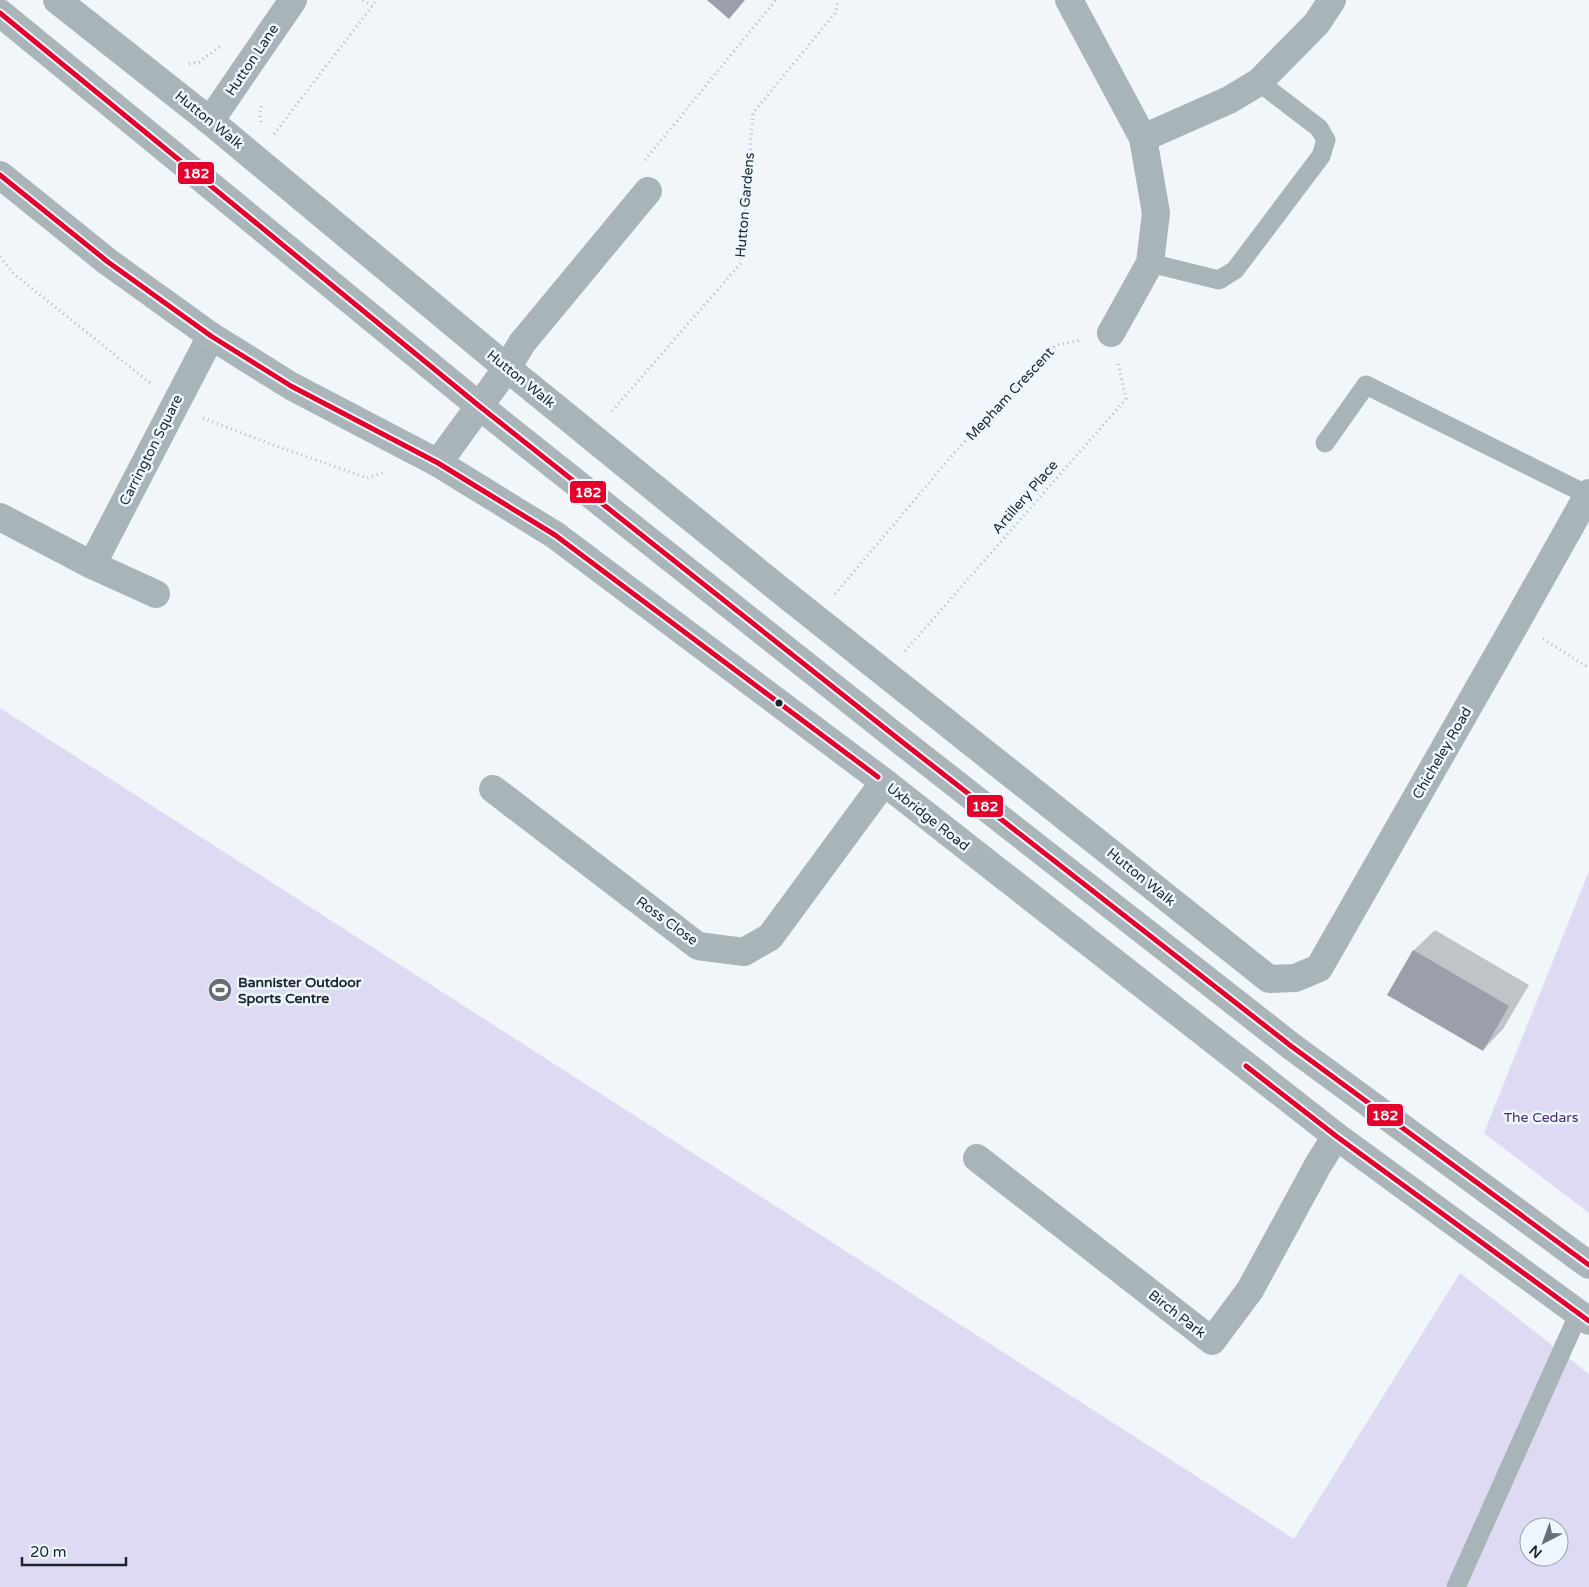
<svg xmlns="http://www.w3.org/2000/svg" width="1589" height="1587" viewBox="0 0 1589 1587" font-family="'Varela Round',sans-serif">
	<style>
		.green { fill: #dedaf3; fill-rule: evenodd }
		.shadow { fill: #0003 }
		.building { fill: #9a9fab }
		.lines { fill: none; stroke-linecap: round; stroke-linejoin: round }
		.path { stroke: #b1b9bd; stroke-width: 3; stroke-dasharray: 1 4; stroke-linecap: butt }
		.lane { stroke: #a9b4b8; stroke-width: 19 }
		.street { stroke: #a9b4b8; stroke-width: 28 }
		.primary { stroke: #aab5ba; stroke-width: 28 }
		.bus-1-casing { stroke: #edf6fe; stroke-width: 9 }
		.bus-1 { stroke: #e4002b; stroke-width: 5 }
		.bus-dot { fill: #1d252c; stroke: #edf6fe; stroke-width: 2 }
		.labels { text-anchor: middle; dominant-baseline: central; stroke-width: 5; stroke-linejoin: round; paint-order: stroke }
		.street-label { font-size: 14px; fill: #1d252c; stroke: #edf6fe }
		.poi-label { font-size: 14px; font-weight: bold; fill: #1d252c; stroke: #edf6fe; text-anchor: start }
		.park-label { font-size: 14px; fill: #482e77; stroke: #edf6fe }
		.line-badge { stroke: #edf6fe; stroke-width: 2 }
		.badge-label { font-size: 14px; text-anchor: middle; font-weight: bold; fill: #fff }
	</style>
	<rect width="100%" height="100%" fill="#f1f6fa"/>
	<!-- green -->
	<g class="green">
		<path d="M0,708L1294,1539L1460,1273L1589,1374V1587H0ZM1529,1527H1559V1557H1529Z"/>
		<polygon points="1589,871 1589,1213 1484,1133"/>
	</g>
	<!-- shadow -->
	<polygon class="shadow" points="1435,930 1529,985 1503,1029 1483,1050 1389,994 1414,950"/>
	<!-- building -->
	<g class="building">
		<polygon points="707,0 745,0 729,19"/>
		<polygon points="1413,950 1509,1006 1483,1051 1387,995"/>
	</g>
	<g class="lines">
		<!-- path -->
		<g class="path">
			<polyline points="363,0 372,6"/>
			<polyline points="189,64 199,62 222,45"/>
			<polyline points="261,122 260,113 262,103"/>
			<polyline points="274,134 377,0"/>
			<polyline points="645,160 776,0"/>
			<polyline points="0,257 14,274 150,383"/>
			<polyline points="612,411 741,263 753,113 836,12 838,0"/>
			<polyline points="203,418 268,443 367,478 385,472"/>
			<polyline points="835,594 955,452 1056,345 1082,340"/>
			<polyline points="1543,639 1589,668"/>
			<polyline points="905,651 1126,399 1118,363"/>
		</g>
		<!-- lane -->
		<g class="lane">
			<polyline points="1150,263 1219,280 1235,270 1321,156 1326,140 1319,128 1259,82"/>
			<polyline points="1325,443 1366,385 1588,495"/>
			<polyline points="1456,1587 1579,1313"/>
		</g>
		<!-- street -->
		<g class="street">
			<polyline points="57,0 210,121 507,368 775,586 1269,979 1295,978 1319,968 1516,623 1589,493"/>
			<polyline points="1069,0 1143,138 1156,213 1150,263 1111,333"/>
			<polyline points="210,121 293,0"/>
			<polyline points="1143,138 1229,100 1259,82 1317,23 1332,0"/>
			<polyline points="438,463 507,368 522,343 648,191"/>
			<polyline points="0,517 92,565 156,594"/>
			<polyline points="92,565 211,336"/>
			<polyline points="493,789 698,946 744,952 770,937 884,782"/>
			<polyline points="977,1158 1212,1341 1250,1290 1318,1165 1336,1136"/>
		</g>
		<!-- primary -->
		<g class="primary">
			<polyline points="0,13 478,405 901,741 1291,1046 1589,1265"/>
			<polyline points="0,175 108,262 211,336 291,386 438,463 555,535 884,782 1336,1136 1589,1321"/>
		</g>
		<!-- bus-1 casing -->
		<g class="bus-1-casing">
			<g id="bus-1">
				<polyline points="0,13 478,405 901,741 1291,1046 1589,1265"/>
				<polyline points="0,175 108,262 211,336 291,386 438,463 555,535 878,777"/>
				<polyline points="1246,1066 1336,1136 1589,1321"/>
			</g>
		</g>
		<!-- bus-1 -->
		<use href="#bus-1" class="bus-1"/>
	</g>
	<!-- icons -->
	<defs>
		<g id="stadium-disc" transform="scale(1.25)"><circle r="9.5" fill="#676e74" stroke="#edf6fe"/><path d="M0-5a6.5 5 0 1 0 0 10a6.5 5 0 1 0 0-10ZM-3.5-1.8h7v3.6h-7Z" fill="#fff"/></g>
	</defs>
	<g fill-rule="evenodd">
		<use href="#stadium-disc" x="220" y="990"/>
	</g>
	<!-- markers -->
	<circle class="bus-dot" cx="779" cy="703" r="4.5"/>
	<g class="labels">
		<!-- street labels -->
		<g class="street-label">
			<text transform="translate(252 60) rotate(-56)">Hutton Lane</text>
			<text transform="translate(209 120) rotate(39)">Hutton Walk</text>
			<text transform="translate(745 205) rotate(-85)">Hutton Gardens</text>
			<text transform="translate(521 379) rotate(39)">Hutton Walk</text>
			<text transform="translate(1010 394) rotate(-47)">Mepham Crescent</text>
			<text transform="translate(151 450) rotate(-63)">Carrington Square</text>
			<text transform="translate(1025 497) rotate(-49)">Artillery Place</text>
			<text transform="translate(1442 753) rotate(-60)">Chicheley Road</text>
			<text transform="translate(928 817) rotate(38)">Uxbridge Road</text>
			<text transform="translate(1141 877) rotate(39)">Hutton Walk</text>
			<text transform="translate(667 921) rotate(36)">Ross Close</text>
			<text transform="translate(1177 1314) rotate(38)">Birch Park</text>
		</g>
		<!-- poi labels -->
		<g class="poi-label">
			<text x="238" y="982">Bannister Outdoor<tspan x="238" dy="16">Sports Centre</tspan></text>
		</g>
		<!-- park labels -->
		<g class="park-label">
			<text x="1541" y="1117">The Cedars</text>
		</g>
	</g>
	<g class="line-badge">
		<rect x="177" y="161" width="38" height="24" rx="5" fill="#e4002b"/>
		<rect x="569" y="480" width="38" height="24" rx="5" fill="#e4002b"/>
		<rect x="966" y="794" width="38" height="24" rx="5" fill="#e4002b"/>
		<rect x="1366" y="1103" width="38" height="24" rx="5" fill="#e4002b"/>
	</g>
	<g class="badge-label">
		<text x="196" y="178">182</text>
		<text x="588" y="497">182</text>
		<text x="985" y="811">182</text>
		<text x="1385" y="1120">182</text>
	</g>
	<!-- north arrow -->
	<g transform="translate(1544 1542) rotate(221)"><circle r="24" fill="#edf6fe" stroke="#9aa2aa"/>
	<path d="M0-4L9 19L0 12L-9 19Z" fill="#676e74"/>
	<text y="-8" font-size="14" font-weight="bold" text-anchor="middle" fill="#1d252c">N</text>
	</g>
	<!-- scale -->
	<path d="M22 1557v8h104v-8" fill="none" stroke="#1d252c" stroke-width="2.5"/>
	<text x="30" y="1557" font-size="15" fill="#1d252c" stroke="#edf6fe" stroke-width="4" paint-order="stroke">20 m</text>
</svg>
